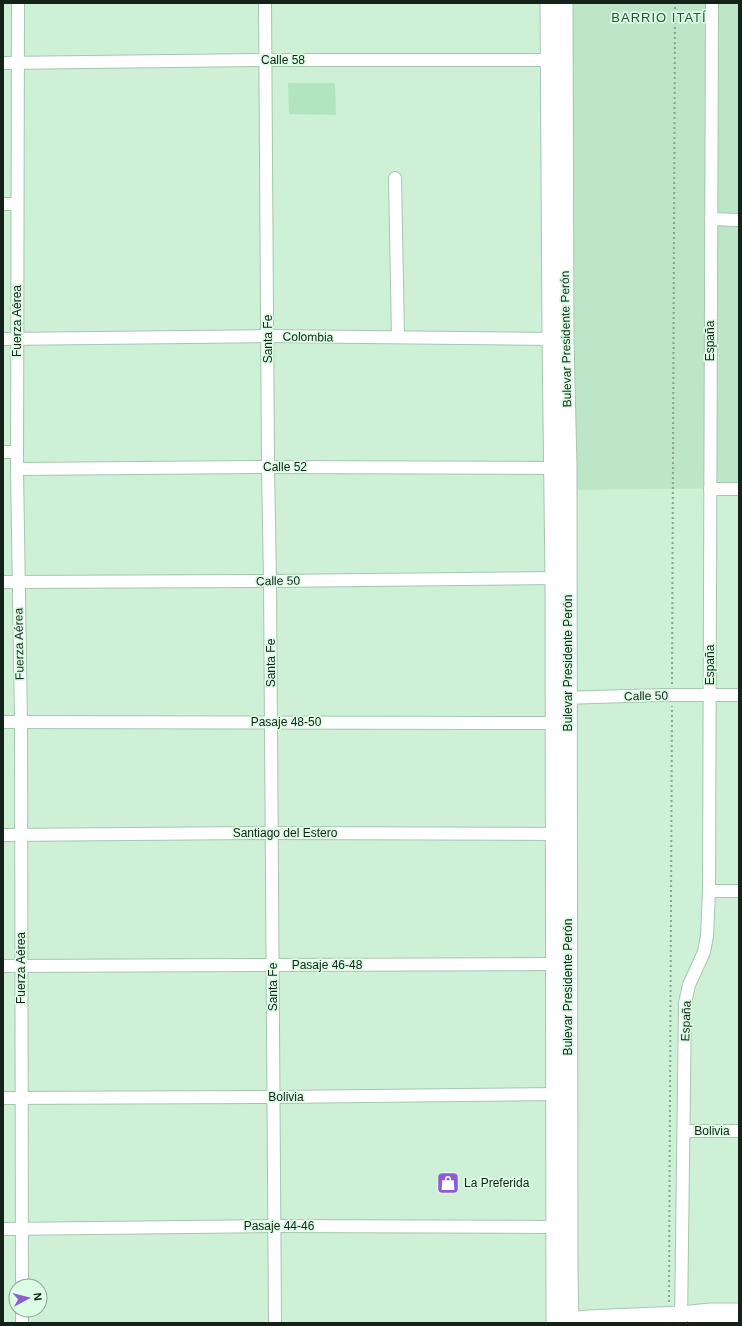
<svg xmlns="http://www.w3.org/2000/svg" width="742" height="1326" viewBox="0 0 742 1326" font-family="Arial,sans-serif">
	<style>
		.built { fill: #bde5c7 }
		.green { fill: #b0e5bf }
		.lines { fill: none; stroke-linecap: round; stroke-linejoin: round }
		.minor-casing { stroke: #a6c7af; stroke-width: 14 }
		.tertiary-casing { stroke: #a6c7af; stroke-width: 17 }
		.secondary-casing { stroke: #a6c7af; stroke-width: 19 }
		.path { stroke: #89a490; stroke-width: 2; stroke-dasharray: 2 3; stroke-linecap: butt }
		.minor { stroke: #fff; stroke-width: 12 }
		.tertiary { stroke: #fff; stroke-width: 15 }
		.secondary { stroke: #fff; stroke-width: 17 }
		.labels { text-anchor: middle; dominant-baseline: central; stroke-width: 3.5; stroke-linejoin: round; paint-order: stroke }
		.street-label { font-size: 12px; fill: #152219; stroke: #dafde4 }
		.poi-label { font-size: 12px; fill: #152219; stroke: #dafde4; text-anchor: start }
		.neighbourhood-label { font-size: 13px; letter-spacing: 1px; fill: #2f4d38; stroke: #dafde4 }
	</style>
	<rect width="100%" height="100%" fill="#cdf0d6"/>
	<!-- built -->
	<polygon class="built" points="566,3 739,3 739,488 568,490"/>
	<!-- green -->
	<polygon class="green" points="288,83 335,83 336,115 289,114"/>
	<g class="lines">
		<!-- minor casing -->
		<g class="minor-casing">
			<g id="minor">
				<polyline points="18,3 17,469 21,722 22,1286"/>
				<polyline points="265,3 268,467 270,581 275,1323"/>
				<polyline points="3,63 266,60 556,60"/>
				<polyline points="395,178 398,337"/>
				<polyline points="3,204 17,204"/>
				<polyline points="711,219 739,220"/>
				<polyline points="3,339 268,336 558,339"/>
				<polyline points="3,452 17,452"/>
				<polyline points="17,469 268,467 552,468"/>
				<polyline points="710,489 739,489"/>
				<polyline points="3,582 270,581 554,578"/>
				<polyline points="561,698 663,695 739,695"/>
				<polyline points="3,722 562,723"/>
				<polyline points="3,835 272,833 562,834"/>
				<polyline points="709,891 739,891"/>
				<polyline points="3,966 554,964"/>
				<polyline points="3,1098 274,1097 562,1094"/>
				<polyline points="685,1131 739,1131"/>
				<polyline points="3,1229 274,1226 554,1227"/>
				<polyline points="22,1323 22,1310"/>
				<polyline points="681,1323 685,1003 689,985 704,952 707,936 709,891 712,3"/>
			</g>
		</g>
		<!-- tertiary casing -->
		<g class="tertiary-casing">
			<g id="tertiary">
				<polyline points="694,1317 715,1322 739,1321"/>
				<polyline points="568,1323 570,1320 587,1318 681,1314 710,1311 739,1311"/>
			</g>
		</g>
		<!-- secondary casing -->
		<g class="secondary-casing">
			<g id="secondary">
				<polyline points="549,3 551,338 554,578 555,1323"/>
				<polyline points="564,3 565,339 568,467 569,1272 570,1323"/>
			</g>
		</g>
		<!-- path -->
		<g class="path">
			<polyline points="672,684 675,3"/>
			<polyline points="669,1302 672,706"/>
		</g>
		<!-- minor -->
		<use href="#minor" class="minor"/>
		<!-- tertiary -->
		<use href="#tertiary" class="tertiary"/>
		<!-- secondary -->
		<use href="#secondary" class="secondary"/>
	</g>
	<!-- icons -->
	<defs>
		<g id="shop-square" transform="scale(1.15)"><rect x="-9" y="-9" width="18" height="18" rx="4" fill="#8e5cd5" stroke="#dafde4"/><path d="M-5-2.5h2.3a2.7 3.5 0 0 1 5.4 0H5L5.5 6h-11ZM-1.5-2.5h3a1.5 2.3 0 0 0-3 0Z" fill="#fff"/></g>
	</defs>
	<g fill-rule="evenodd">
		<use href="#shop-square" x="448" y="1183"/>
	</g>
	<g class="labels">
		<!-- street labels -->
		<g class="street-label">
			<text x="283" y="60">Calle 58</text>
			<text transform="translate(17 321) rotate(-90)">Fuerza Aérea</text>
			<text transform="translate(308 337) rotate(1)">Colombia</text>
			<text transform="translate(268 339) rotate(-90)">Santa Fe</text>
			<text transform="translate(566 339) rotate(-91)">Bulevar Presidente Perón</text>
			<text transform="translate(710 341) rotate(-90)">España</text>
			<text x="285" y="467">Calle 52</text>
			<text transform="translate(278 581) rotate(-1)">Calle 50</text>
			<text transform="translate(19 644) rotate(-91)">Fuerza Aérea</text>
			<text transform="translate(271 663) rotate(-90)">Santa Fe</text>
			<text transform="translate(568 663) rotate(-90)">Bulevar Presidente Perón</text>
			<text transform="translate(710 665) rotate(-90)">España</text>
			<text transform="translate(646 696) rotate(-1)">Calle 50</text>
			<text x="286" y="722">Pasaje 48-50</text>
			<text x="285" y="833">Santiago del Estero</text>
			<text x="327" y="965">Pasaje 46-48</text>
			<text transform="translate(21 968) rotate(-90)">Fuerza Aérea</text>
			<text transform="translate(273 987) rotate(-90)">Santa Fe</text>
			<text transform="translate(568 987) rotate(-90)">Bulevar Presidente Perón</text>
			<text transform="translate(686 1021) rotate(-88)">España</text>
			<text x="286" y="1097">Bolivia</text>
			<text x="712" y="1131">Bolivia</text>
			<text x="279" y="1226">Pasaje 44-46</text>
		</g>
		<!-- poi labels -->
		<g class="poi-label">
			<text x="464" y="1183">La Preferida</text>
		</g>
		<!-- neighbourhood labels -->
		<g class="neighbourhood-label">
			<text x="659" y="17">BARRIO ITATÍ</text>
		</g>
	</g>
	<!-- border -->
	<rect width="742" height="1326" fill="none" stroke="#152219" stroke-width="8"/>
	<!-- north arrow -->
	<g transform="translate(28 1298) rotate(83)"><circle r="19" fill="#dafde4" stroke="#8ba593"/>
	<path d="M0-3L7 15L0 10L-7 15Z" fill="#8e5cd5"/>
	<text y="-6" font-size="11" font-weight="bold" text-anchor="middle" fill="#152219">N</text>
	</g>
</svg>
